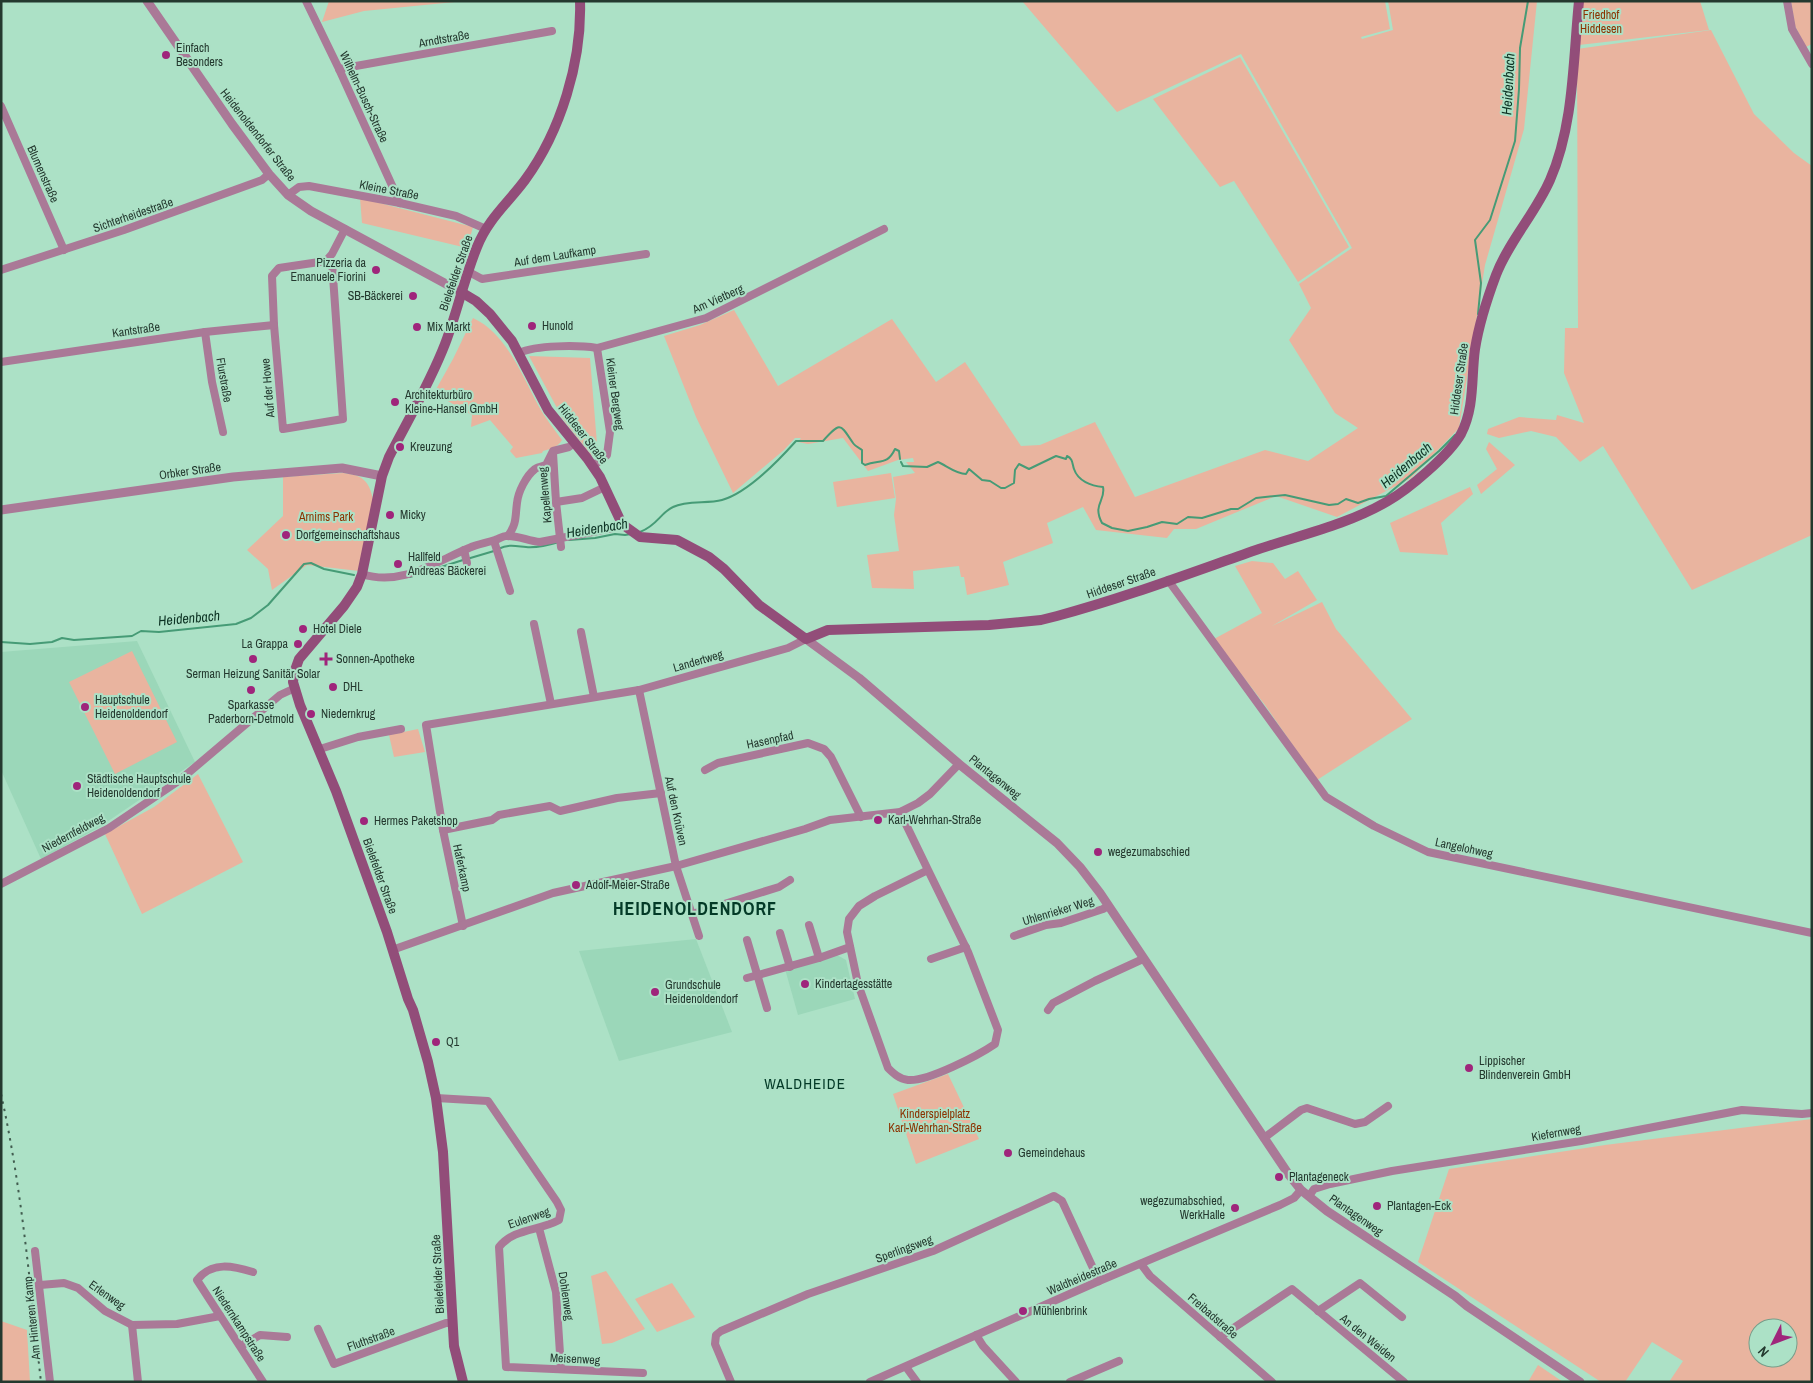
<svg xmlns="http://www.w3.org/2000/svg" width="1813" height="1383" viewBox="0 0 1813 1383" font-family="'Archivo Narrow',sans-serif">
	<style>
		.built { fill: #9bd7b9 }
		.green { fill: #e9b49f; fill-rule: evenodd }
		.lines { fill: none; stroke-linecap: round; stroke-linejoin: round }
		.stream { stroke: #469b76; stroke-width: 2 }
		.minor { stroke: #aa7997; stroke-width: 8 }
		.tertiary { stroke: #aa7997; stroke-width: 9 }
		.secondary { stroke: #924d79; stroke-width: 10 }
		.rail { stroke: #425d50; stroke-width: 2; stroke-dasharray: 2.5 5; stroke-linecap: butt }
		.poi-dot { fill: #9f257b; stroke: #ace1c6; stroke-width: 2 }
		.labels { text-anchor: middle; dominant-baseline: central; stroke-width: 4; stroke-linejoin: round; paint-order: stroke }
		.park-label { font-size: 12px; fill: #8b3200; stroke: #ace1c6 }
		.street-label { font-size: 12px; fill: #24392f; stroke: #ace1c6 }
		.poi-label { font-size: 12px; fill: #24392f; stroke: #ace1c6; text-anchor: start }
		.water-label { font-size: 14px; font-style: italic; fill: #0d3324; stroke: #ace1c6 }
		.quarter-label { font-size: 15px; letter-spacing: 1px; fill: #033a27; stroke: #ace1c6 }
		.district-label { font-size: 18px; font-weight: bold; letter-spacing: 1px; fill: #033a27; stroke: #ace1c6 }
	</style>
	<rect width="100%" height="100%" fill="#ace1c6"/>
	<!-- built -->
	<g class="built">
		<polygon points="137,641 195,762 98,828 41,859 1,770 1,652"/>
		<polygon points="696,939 732,1032 619,1061 579,951"/>
		<polygon points="837,955 846,960 855,999 798,1015 785,969"/>
	</g>
	<!-- green -->
	<g class="green">
		<polygon points="329,1 465,1 364,11 322,22"/>
		<polygon points="1022,1 1385,1 1390,29 1361,37 1362,39 1393,30 1388,1 1537,1 1524,129 1485,265 1459,428 1411,478 1337,517 1276,496 1196,529 1174,529 1167,538 1096,530 1083,507 1047,523 1053,543 1003,562 1009,585 967,595 964,577 961,577 959,566 913,571 914,589 872,588 867,555 899,551 894,515 896,499 893,477 915,473 906,462 914,462 913,458 898,460 868,471 843,438 808,444 798,442 801,438 795,438 784,450 733,493 696,417 664,336 700,325 734,310 778,386 892,319 936,382 965,362 1021,446 1040,445 1095,422 1135,497 1265,450 1308,461 1358,428 1335,413 1289,340 1311,308 1299,284 1352,248 1241,54 1117,112"/>
		<polygon points="1581,1 1700,1 1709,30 1579,45"/>
		<polygon points="1791,1 1812,1 1812,44 1806,47 1795,26"/>
		<polygon points="1711,30 1754,114 1794,153 1812,166 1812,535 1692,590 1603,446 1580,462 1556,437 1531,431 1499,438 1487,434 1488,429 1519,417 1556,420 1557,415 1584,423 1564,373 1565,328 1578,328 1577,49"/>
		<polygon points="1240,57 1349,247 1298,282 1234,181 1220,187 1153,99"/>
		<polygon points="360,198 473,227 467,248 362,223"/>
		<path d="M473,318C506,333 522,375 538,405C545,418 554,429 562,440C558,447 550,449 543,451L542,453L516,458L510,451L513,447L490,420L471,427L472,415L434,393L453,359Z"/>
		<polygon points="529,356 590,358 598,456 592,456 563,419"/>
		<polygon points="1489,442 1515,465 1481,494 1477,485 1497,469 1486,449"/>
		<path d="M343,473C362,475 369,480 373,499L359,571L307,565L272,590L268,569L247,550L283,516V477Z"/>
		<polygon points="891,473 895,498 837,507 833,482"/>
		<polygon points="1470,487 1473,494 1441,523 1448,555 1400,552 1390,523"/>
		<polygon points="1252,561 1273,563 1285,579 1298,571 1317,600 1272,626 1322,602 1336,629 1412,719 1317,780 1265,705 1214,639 1262,613 1235,566"/>
		<polygon points="132,651 177,742 115,774 69,682"/>
		<polygon points="418,729 425,752 394,757 389,735"/>
		<polygon points="198,774 243,862 142,914 105,834 154,807"/>
		<polygon points="948,1074 979,1139 916,1164 893,1094"/>
		<path d="M1812,1119V1382H1669L1683,1361L1652,1342L1625,1382H1601L1418,1262L1449,1169L1605,1145ZM1758,1328H1788V1358H1758Z"/>
		<polygon points="606,1271 645,1329 612,1343 602,1344 591,1276"/>
		<polygon points="672,1283 695,1317 657,1332 635,1299"/>
		<polygon points="1,1321 27,1330 30,1382 1,1382"/>
		<polygon points="1538,1365 1563,1382 1528,1382"/>
	</g>
	<g class="lines">
		<!-- stream -->
		<g class="stream">
			<polyline points="1478,314 1481,283 1475,240 1490,220 1515,141 1519,89 1520,48 1528,1"/>
			<path d="M901,462L903,466L927,467L938,462C947,466 956,474 966,474L969,469L982,480L990,481L1001,488H1005L1014,483L1015,470L1019,464L1029,469L1056,456L1066,459L1067,456C1073,459 1072,463 1074,469C1078,481 1091,486 1103,487C1106,501 1092,504 1102,523L1112,528L1128,531L1147,527L1162,522L1177,524L1188,517L1202,518L1231,509H1238L1256,498L1285,495L1329,505L1338,504L1346,499L1358,503L1369,499L1386,496L1439,451L1455,435"/>
			<path d="M640,532C658,525 660,513 673,507C687,500 707,504 722,500C747,493 779,460 796,441H823C841,421 840,424 853,443C855,446 859,448 862,450V463L865,465C879,459 887,466 895,449L899,451L900,459"/>
			<polyline points="569,540 595,538 615,534 625,535 631,534"/>
			<path d="M498,549C509,544 515,546 526,547C537,548 549,545 559,542"/>
			<polyline points="467,559 494,551"/>
			<polyline points="410,577 463,560"/>
			<polyline points="1,642 30,644 52,642 62,638 74,640 132,636 141,631 159,632 236,624 251,618 268,605 304,564 311,563 324,569 354,575"/>
		</g>
		<!-- minor -->
		<g class="minor">
			<polyline points="306,1 339,69 400,203"/>
			<polyline points="1787,1 1792,29 1812,64"/>
			<polyline points="339,69 552,31"/>
			<polyline points="1,106 64,250"/>
			<polyline points="288,195 299,187 309,186 400,203 456,216 486,229"/>
			<polyline points="329,258 332,262 343,419 283,429 274,325 272,276 279,268 326,261 332,254 345,229"/>
			<polyline points="1,270 124,230 262,180 269,174"/>
			<polyline points="469,272 482,279 646,254"/>
			<polyline points="205,332 212,382 223,432"/>
			<path d="M519,353C536,345 578,345 597,348L706,318L884,229"/>
			<polyline points="1,362 205,332 274,325"/>
			<polyline points="553,453 556,502 561,547"/>
			<polyline points="593,466 607,455 610,432 597,348"/>
			<polyline points="556,502 582,498 605,487"/>
			<path d="M508,536C517,523 515,518 517,503C518,492 526,476 535,469C538,467 543,466 546,465L553,451L569,447L574,443"/>
			<polyline points="494,541 510,591"/>
			<polyline points="464,550 467,563"/>
			<path d="M362,574C401,587 435,562 469,548C477,544 486,543 495,540C499,539 502,536 506,536C517,535 528,541 540,542L613,528L622,524"/>
			<polyline points="1168,580 1326,797 1374,826 1428,852 1812,933"/>
			<polyline points="534,624 551,704"/>
			<polyline points="581,632 594,697"/>
			<polyline points="639,690 676,866 699,936"/>
			<polyline points="320,749 358,737 401,729"/>
			<polyline points="705,770 718,763 808,743 824,749 831,757 861,817"/>
			<path d="M900,812L928,870L875,896L859,906L849,919L847,932L858,984L888,1068C893,1073 899,1079 908,1080C927,1082 979,1055 995,1044L998,1030L968,952L928,870"/>
			<polyline points="443,830 492,820 499,815 550,806 560,811 617,798 661,793"/>
			<polyline points="1,884 109,828 180,780 280,695 295,688"/>
			<polyline points="692,914 779,887 790,880"/>
			<polyline points="809,925 819,958"/>
			<polyline points="463,926 443,830 426,725 639,690 788,648 806,639"/>
			<polyline points="780,933 790,967"/>
			<polyline points="1014,936 1046,925 1061,923 1103,909 1108,906"/>
			<polyline points="747,940 767,1008"/>
			<polyline points="392,950 553,893 676,866 805,829 830,820 900,812 918,803 930,794 959,764"/>
			<polyline points="931,959 966,947"/>
			<polyline points="747,978 819,958 850,947"/>
			<polyline points="1048,1010 1053,1003 1095,981 1143,959"/>
			<path d="M436,1098L488,1101L557,1202L561,1210L559,1220C539,1231 514,1228 499,1247L506,1367L643,1373"/>
			<polyline points="1264,1138 1301,1110 1307,1108 1355,1124 1365,1122 1388,1106"/>
			<polyline points="1309,1196 1314,1189 1330,1184 1392,1171 1581,1141 1742,1110 1802,1114 1812,1113"/>
			<polyline points="539,1228 556,1292 561,1369"/>
			<polyline points="35,1251 50,1382"/>
			<polyline points="1141,1264 1150,1276 1272,1382"/>
			<path d="M253,1272C233,1266 212,1261 197,1280L263,1382"/>
			<polyline points="40,1285 64,1283 78,1288 105,1311 132,1325 177,1324 220,1316"/>
			<polyline points="1318,1311 1360,1283 1402,1317"/>
			<polyline points="132,1325 138,1382"/>
			<polyline points="318,1329 334,1364 446,1323 452,1323"/>
			<polyline points="976,1335 983,1346 1016,1382"/>
			<polyline points="1220,1337 1292,1289 1404,1382"/>
			<polyline points="241,1346 260,1335 287,1337"/>
			<polyline points="906,1367 917,1382"/>
			<polyline points="731,1382 715,1344 716,1335 721,1331 808,1294 933,1251 1054,1196 1062,1201 1099,1281"/>
			<polyline points="870,1382 1099,1281 1280,1205 1294,1198 1301,1190"/>
			<polyline points="1070,1382 1119,1361"/>
		</g>
		<!-- tertiary -->
		<g class="tertiary">
			<polyline points="147,1 232,124 269,174 288,195 311,211 461,292"/>
			<polyline points="1,510 233,477 342,468 382,476"/>
			<polyline points="806,639 859,678 959,764 1057,843 1080,867 1100,893 1289,1175 1301,1190 1327,1211 1455,1296 1467,1306 1580,1382"/>
		</g>
		<!-- secondary -->
		<g class="secondary">
			<path d="M461,292L476,301L490,314L512,341L548,410L587,458L600,477L622,524L640,537L677,540L709,557L724,569L759,605L806,639L828,630L989,625L1041,620L1057,616C1124,598 1190,573 1256,550C1300,535 1347,525 1388,501C1409,489 1449,455 1461,434C1475,407 1471,378 1475,349C1479,324 1487,299 1496,275C1509,241 1535,214 1550,180C1574,125 1573,60 1579,1"/>
			<path d="M463,1382L454,1346L443,1152L436,1098L428,1062L413,1010L408,999L387,932L336,791L300,705L293,682L294,673L299,659L344,606L357,587L362,574L382,476L389,457C408,420 430,383 445,344C457,313 464,279 477,247C488,219 508,203 525,180C561,131 582,61 580,1"/>
		</g>
		<!-- rail -->
		<path class="rail" d="M1,1094C22,1189 30,1286 41,1382"/>
	</g>
	<!-- markers -->
	<g class="poi-dot">
		<circle cx="166" cy="55" r="5"/>
		<circle cx="376" cy="270" r="5"/>
		<circle cx="413" cy="296" r="5"/>
		<circle cx="532" cy="326" r="5"/>
		<circle cx="417" cy="327" r="5"/>
		<circle cx="395" cy="402" r="5"/>
		<circle cx="400" cy="447" r="5"/>
		<circle cx="390" cy="515" r="5"/>
		<circle cx="286" cy="535" r="5"/>
		<circle cx="398" cy="564" r="5"/>
		<circle cx="303" cy="629" r="5"/>
		<circle cx="298" cy="644" r="5"/>
		<circle cx="253" cy="659" r="5"/>
		<path d="M323.5 651.5h5v5h5v5h-5v5h-5v-5h-5v-5h5z"/>
		<circle cx="333" cy="687" r="5"/>
		<circle cx="251" cy="690" r="5"/>
		<circle cx="85" cy="707" r="5"/>
		<circle cx="311" cy="714" r="5"/>
		<circle cx="77" cy="786" r="5"/>
		<circle cx="878" cy="820" r="5"/>
		<circle cx="364" cy="821" r="5"/>
		<circle cx="1098" cy="852" r="5"/>
		<circle cx="576" cy="885" r="5"/>
		<circle cx="805" cy="984" r="5"/>
		<circle cx="655" cy="992" r="5"/>
		<circle cx="436" cy="1042" r="5"/>
		<circle cx="1469" cy="1068" r="5"/>
		<circle cx="1008" cy="1153" r="5"/>
		<circle cx="1279" cy="1177" r="5"/>
		<circle cx="1377" cy="1206" r="5"/>
		<circle cx="1235" cy="1208" r="5"/>
		<circle cx="1023" cy="1311" r="5"/>
	</g>
	<g class="labels">
		<!-- park labels -->
		<g class="park-label">
			<text x="1601" y="15">Friedhof<tspan x="1601" dy="14">Hiddesen</tspan></text>
			<text x="326" y="517">Arnims Park</text>
			<text x="935" y="1114">Kinderspielplatz<tspan x="935" dy="14">Karl-Wehrhan-Straße</tspan></text>
		</g>
		<!-- street labels -->
		<g class="street-label">
			<text transform="translate(444 39) rotate(-10)">Arndtstraße</text>
			<text transform="translate(364 97) rotate(65)">Wilhelm-Busch-Straße</text>
			<text transform="translate(258 135) rotate(52)">Heidenoldendorfer Straße</text>
			<text transform="translate(43 174) rotate(66)">Blumenstraße</text>
			<text transform="translate(389 190) rotate(11)">Kleine Straße</text>
			<text transform="translate(133 215) rotate(-19)">Sichterheidestraße</text>
			<text transform="translate(555 256) rotate(-9)">Auf dem Laufkamp</text>
			<text transform="translate(456 273) rotate(-71)">Bielefelder Straße</text>
			<text transform="translate(718 299) rotate(-24)">Am Vietberg</text>
			<text transform="translate(136 330) rotate(-8)">Kantstraße</text>
			<text transform="translate(1459 379) rotate(-82)">Hiddeser Straße</text>
			<text transform="translate(224 380) rotate(80)">Flurstraße</text>
			<text transform="translate(268 388) rotate(-95)">Auf der Howe</text>
			<text transform="translate(615 394) rotate(82)">Kleiner Bergweg</text>
			<text transform="translate(583 434) rotate(52)">Hiddeser Straße</text>
			<text transform="translate(190 471) rotate(-8)">Orbker Straße</text>
			<text transform="translate(545 495) rotate(-95)">Kapellenweg</text>
			<text transform="translate(1121 583) rotate(-19)">Hiddeser Straße</text>
			<text transform="translate(698 661) rotate(-16)">Landertweg</text>
			<text transform="translate(770 740) rotate(-12)">Hasenpfad</text>
			<text transform="translate(995 777) rotate(39)">Plantagenweg</text>
			<text transform="translate(676 811) rotate(78)">Auf den Knüven</text>
			<text transform="translate(73 833) rotate(-28)">Niedernfeldweg</text>
			<text transform="translate(1464 848) rotate(12)">Langelohweg</text>
			<text transform="translate(462 868) rotate(78)">Haferkamp</text>
			<text transform="translate(380 876) rotate(70)">Bielefelder Straße</text>
			<text transform="translate(1058 911) rotate(-17)">Uhlenrieker Weg</text>
			<text transform="translate(1556 1133) rotate(-10)">Kiefernweg</text>
			<text transform="translate(1356 1215) rotate(35)">Plantagenweg</text>
			<text transform="translate(529 1218) rotate(-19)">Eulenweg</text>
			<text transform="translate(904 1249) rotate(-20)">Sperlingsweg</text>
			<text transform="translate(438 1274) rotate(-93)">Bielefelder Straße</text>
			<text transform="translate(1082 1277) rotate(-23)">Waldheidestraße</text>
			<text transform="translate(107 1295) rotate(35)">Erlenweg</text>
			<text transform="translate(566 1296) rotate(82)">Dohlenweg</text>
			<text transform="translate(1213 1316) rotate(41)">Freibadstraße</text>
			<text transform="translate(32 1318) rotate(-96)">Am Hinteren Kamp</text>
			<text transform="translate(239 1324) rotate(57)">Niedernkampstraße</text>
			<text transform="translate(1368 1338) rotate(39)">An den Weiden</text>
			<text transform="translate(371 1339) rotate(-20)">Fluthstraße</text>
			<text transform="translate(575 1359) rotate(3)">Meisenweg</text>
		</g>
		<!-- poi labels -->
		<g class="poi-label">
			<text x="176" y="48">Einfach<tspan x="176" dy="14">Besonders</tspan></text>
			<text x="366" y="263" text-anchor="end">Pizzeria da<tspan x="366" dy="14">Emanuele Fiorini</tspan></text>
			<text x="403" y="296" text-anchor="end">SB-Bäckerei</text>
			<text x="542" y="326">Hunold</text>
			<text x="427" y="327">Mix Markt</text>
			<text x="405" y="395">Architekturbüro<tspan x="405" dy="14">Kleine-Hansel GmbH</tspan></text>
			<text x="410" y="447">Kreuzung</text>
			<text x="400" y="515">Micky</text>
			<text x="296" y="535">Dorfgemeinschaftshaus</text>
			<text x="408" y="557">Hallfeld<tspan x="408" dy="14">Andreas Bäckerei</tspan></text>
			<text x="313" y="629">Hotel Diele</text>
			<text x="288" y="644" text-anchor="end">La Grappa</text>
			<text x="336" y="659">Sonnen-Apotheke</text>
			<text x="253" y="674" text-anchor="middle">Serman Heizung Sanitär Solar</text>
			<text x="343" y="687">DHL</text>
			<text x="95" y="700">Hauptschule<tspan x="95" dy="14">Heidenoldendorf</tspan></text>
			<text x="251" y="705" text-anchor="middle">Sparkasse<tspan x="251" dy="14">Paderborn-Detmold</tspan></text>
			<text x="321" y="714">Niedernkrug</text>
			<text x="87" y="779">Städtische Hauptschule<tspan x="87" dy="14">Heidenoldendorf</tspan></text>
			<text x="888" y="820">Karl-Wehrhan-Straße</text>
			<text x="374" y="821">Hermes Paketshop</text>
			<text x="1108" y="852">wegezumabschied</text>
			<text x="586" y="885">Adolf-Meier-Straße</text>
			<text x="815" y="984">Kindertagesstätte</text>
			<text x="665" y="985">Grundschule<tspan x="665" dy="14">Heidenoldendorf</tspan></text>
			<text x="446" y="1042">Q1</text>
			<text x="1479" y="1061">Lippischer<tspan x="1479" dy="14">Blindenverein GmbH</tspan></text>
			<text x="1018" y="1153">Gemeindehaus</text>
			<text x="1289" y="1177">Plantageneck</text>
			<text x="1225" y="1201" text-anchor="end">wegezumabschied,<tspan x="1225" dy="14">WerkHalle</tspan></text>
			<text x="1387" y="1206">Plantagen-Eck</text>
			<text x="1033" y="1311">Mühlenbrink</text>
		</g>
		<!-- water labels -->
		<g class="water-label">
			<text transform="translate(1508 84) rotate(-87)">Heidenbach</text>
			<text transform="translate(1406 465) rotate(-40)">Heidenbach</text>
			<text transform="translate(597 528) rotate(-9)">Heidenbach</text>
			<text transform="translate(189 618) rotate(-5)">Heidenbach</text>
		</g>
		<!-- quarter labels -->
		<g class="quarter-label">
			<text x="805" y="1083">WALDHEIDE</text>
		</g>
		<!-- district labels -->
		<g class="district-label">
			<text x="695" y="908">HEIDENOLDENDORF</text>
		</g>
	</g>
	<!-- border -->
	<rect width="1813" height="1383" fill="none" stroke="#24392f" stroke-width="5"/>
	<!-- north arrow -->
	<g transform="translate(1773 1343) rotate(228)"><circle r="24" fill="#ace1c6" stroke="#769e8a"/>
	<path d="M0-4L9 19L0 12L-9 19Z" fill="#9f257b"/>
	<text y="-8" font-size="14" font-weight="bold" text-anchor="middle" fill="#24392f">N</text>
	</g>
</svg>
